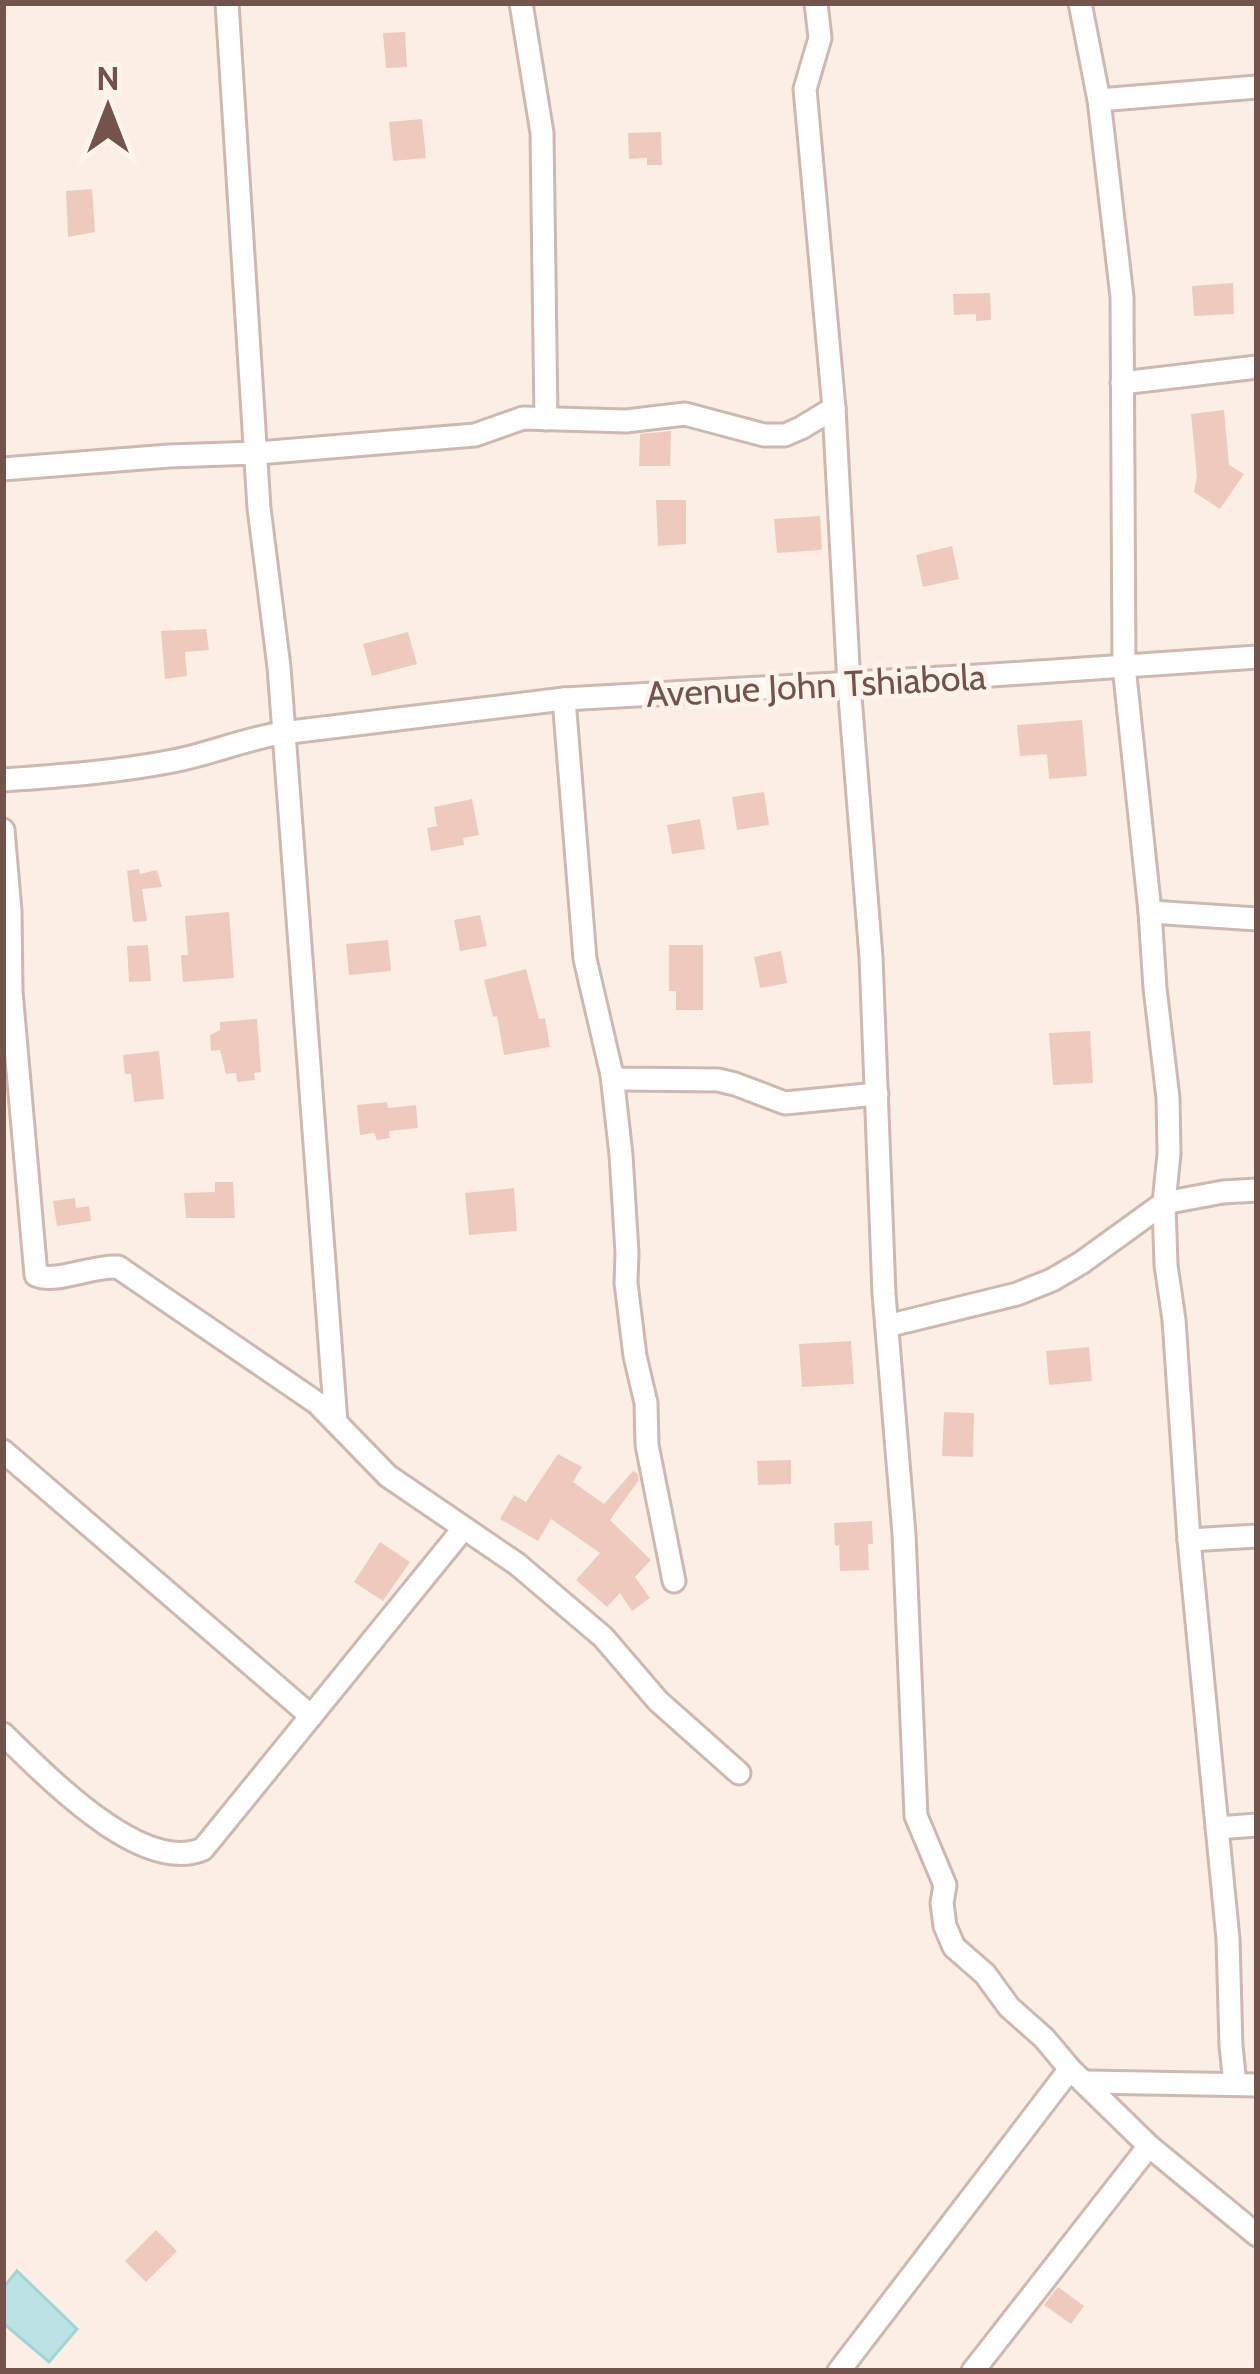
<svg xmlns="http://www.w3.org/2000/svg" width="1260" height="2374" viewBox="0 0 1260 2374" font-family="Cabin,sans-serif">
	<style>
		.water { fill: #bbe3e3; stroke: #a2d4d4; stroke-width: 3 }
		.building { fill: #eecabe }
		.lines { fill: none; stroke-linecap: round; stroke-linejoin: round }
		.street-casing { stroke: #ceb8af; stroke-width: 27 }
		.street { stroke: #fff; stroke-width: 21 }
		.labels { text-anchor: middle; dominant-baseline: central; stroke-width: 10; stroke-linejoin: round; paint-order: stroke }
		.street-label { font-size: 36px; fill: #72544c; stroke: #fef4eb }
	</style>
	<rect width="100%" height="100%" fill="#fbefe5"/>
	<!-- water -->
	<polygon class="water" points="17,2271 77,2329 49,2362 3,2323 3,2288"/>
	<!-- building -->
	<g class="building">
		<polygon points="405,32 407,67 386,68 383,33"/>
		<polygon points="422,119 426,158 393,161 389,122"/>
		<polygon points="661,132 662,165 647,165 647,158 629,159 628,133"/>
		<polygon points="92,189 95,232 68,237 66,191"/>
		<polygon points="1233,283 1234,314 1194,316 1192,286"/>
		<polygon points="990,293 991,320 976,321 976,314 954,315 953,294"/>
		<polygon points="1224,410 1229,465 1244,474 1220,509 1194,492 1197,476 1191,414"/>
		<polygon points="671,431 670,466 639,466 640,434"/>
		<polygon points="656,500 686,500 686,544 658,546"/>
		<polygon points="820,516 822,550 777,553 774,519"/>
		<polygon points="952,546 959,579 923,587 916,555"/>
		<polygon points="206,629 209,650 185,652 187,676 165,679 161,631"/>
		<polygon points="408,632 417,664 372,676 363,644"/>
		<polygon points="1082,720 1087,776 1049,779 1047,754 1020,756 1017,725"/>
		<polygon points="764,792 769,825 737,830 732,797"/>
		<polygon points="472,799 479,835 463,838 464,845 431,851 427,828 437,826 434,807"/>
		<polygon points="700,819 705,849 672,854 667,825"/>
		<polygon points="139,869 140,874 157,870 162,887 142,889 147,921 133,922 127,871"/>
		<polygon points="229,912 234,978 183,982 181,955 188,955 185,916"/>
		<polygon points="480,915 487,946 460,951 454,920"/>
		<polygon points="388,940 391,971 349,975 346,944"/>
		<polygon points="148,945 151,981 129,982 127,946"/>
		<polygon points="669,945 703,945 703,1010 676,1010 676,991 669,991"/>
		<polygon points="781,951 787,983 760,988 754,957"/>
		<polygon points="526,969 539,1019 545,1018 550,1047 504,1055 497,1016 493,1017 484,980"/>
		<polygon points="257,1019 261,1072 254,1073 255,1080 237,1082 236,1073 226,1074 220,1050 211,1051 210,1035 220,1030 220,1022"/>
		<polygon points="1090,1031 1093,1083 1053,1085 1049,1033"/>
		<polygon points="159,1051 164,1099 134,1102 131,1074 125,1074 123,1055"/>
		<polygon points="387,1102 388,1108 416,1105 418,1128 389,1131 390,1138 377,1140 374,1133 360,1135 357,1105"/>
		<polygon points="215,1182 233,1182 235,1218 186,1218 184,1193 215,1192"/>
		<polygon points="514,1188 517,1231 469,1235 465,1193"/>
		<polygon points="75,1198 76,1208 89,1206 91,1221 57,1226 53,1201"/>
		<polygon points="851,1341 854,1384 802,1387 799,1344"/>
		<polygon points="1089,1347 1092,1381 1049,1385 1046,1351"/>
		<polygon points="944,1412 974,1413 973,1457 942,1456"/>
		<polygon points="558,1454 582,1467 573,1482 604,1504 633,1471 638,1474 639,1480 610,1520 651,1560 635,1577 650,1598 632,1611 620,1593 607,1607 576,1580 600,1553 551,1519 538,1541 500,1519 514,1495 526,1502"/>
		<polygon points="791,1460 791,1484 758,1485 757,1461"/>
		<polygon points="872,1521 873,1544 868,1544 869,1570 840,1571 839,1545 835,1546 834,1523"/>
		<polygon points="380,1542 410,1562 383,1601 354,1582"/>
		<polygon points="156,2230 177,2251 146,2282 125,2261"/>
		<polygon points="1058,2287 1084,2306 1071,2324 1044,2305"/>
	</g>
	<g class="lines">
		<!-- street casing -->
		<g class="street-casing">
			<g id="street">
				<polyline points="227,3 259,508 279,667 336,1422"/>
				<polyline points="521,3 542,133 546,419"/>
				<polyline points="816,3 820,38 805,89 834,408 849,684 871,957 884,1294 904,1534 916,1816 945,1885 942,1903 945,1926 954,1947 985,1974 1009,2007 1044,2038 1070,2069 1149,2146 1257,2235"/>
				<polyline points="1080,3 1099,100 1122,297 1124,666 1150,912 1155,988 1168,1098 1169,1154 1164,1203 1166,1265 1174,1320 1189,1540 1228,1939 1231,2046 1235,2084"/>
				<polyline points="1099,100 1257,87"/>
				<polyline points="1122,383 1257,367"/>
				<polyline points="3,469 169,456 258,453 475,435 523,418 626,421 685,414 764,435 785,435 801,428 834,408"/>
				<polyline points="564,699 585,959 612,1075 620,1079 718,1080 735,1084 785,1103 877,1094"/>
				<path d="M3,780C59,776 117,772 173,761C210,754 244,739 282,733L564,699L978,676L1257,657"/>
				<path d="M3,830L10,911L11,991L36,1275C57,1284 92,1265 118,1267L317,1403L388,1476L517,1564L603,1637L658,1701L739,1773"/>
				<polyline points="1150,912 1257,919"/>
				<polyline points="612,1075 621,1155 627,1253 626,1283 635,1356 646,1403 647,1445 674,1581"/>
				<polyline points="887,1326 1017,1294 1052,1280 1081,1263 1164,1203 1223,1192 1257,1190"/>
				<polyline points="3,1451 311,1716"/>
				<polyline points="1189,1540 1257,1536"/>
				<path d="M3,1734C45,1774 141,1876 203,1849L464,1528"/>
				<polyline points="1217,1828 1257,1825"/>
				<polyline points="1087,2082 1257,2085"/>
				<polyline points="839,2371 1070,2069"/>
				<polyline points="973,2371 1149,2146"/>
			</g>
		</g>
		<!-- street -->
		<use href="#street" class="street"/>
	</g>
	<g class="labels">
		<!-- street labels -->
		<g class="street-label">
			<text transform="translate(816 685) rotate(-3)">Avenue John Tshiabola</text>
		</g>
	</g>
	<!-- border -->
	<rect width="1260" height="2374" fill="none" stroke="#72544c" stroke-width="12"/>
	<!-- north arrow -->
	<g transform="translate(108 108)" stroke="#fef4eb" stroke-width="9" paint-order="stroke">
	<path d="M0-9L21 45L0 30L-21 45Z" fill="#72544c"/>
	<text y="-18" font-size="33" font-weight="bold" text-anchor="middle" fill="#72544c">N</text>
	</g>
</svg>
